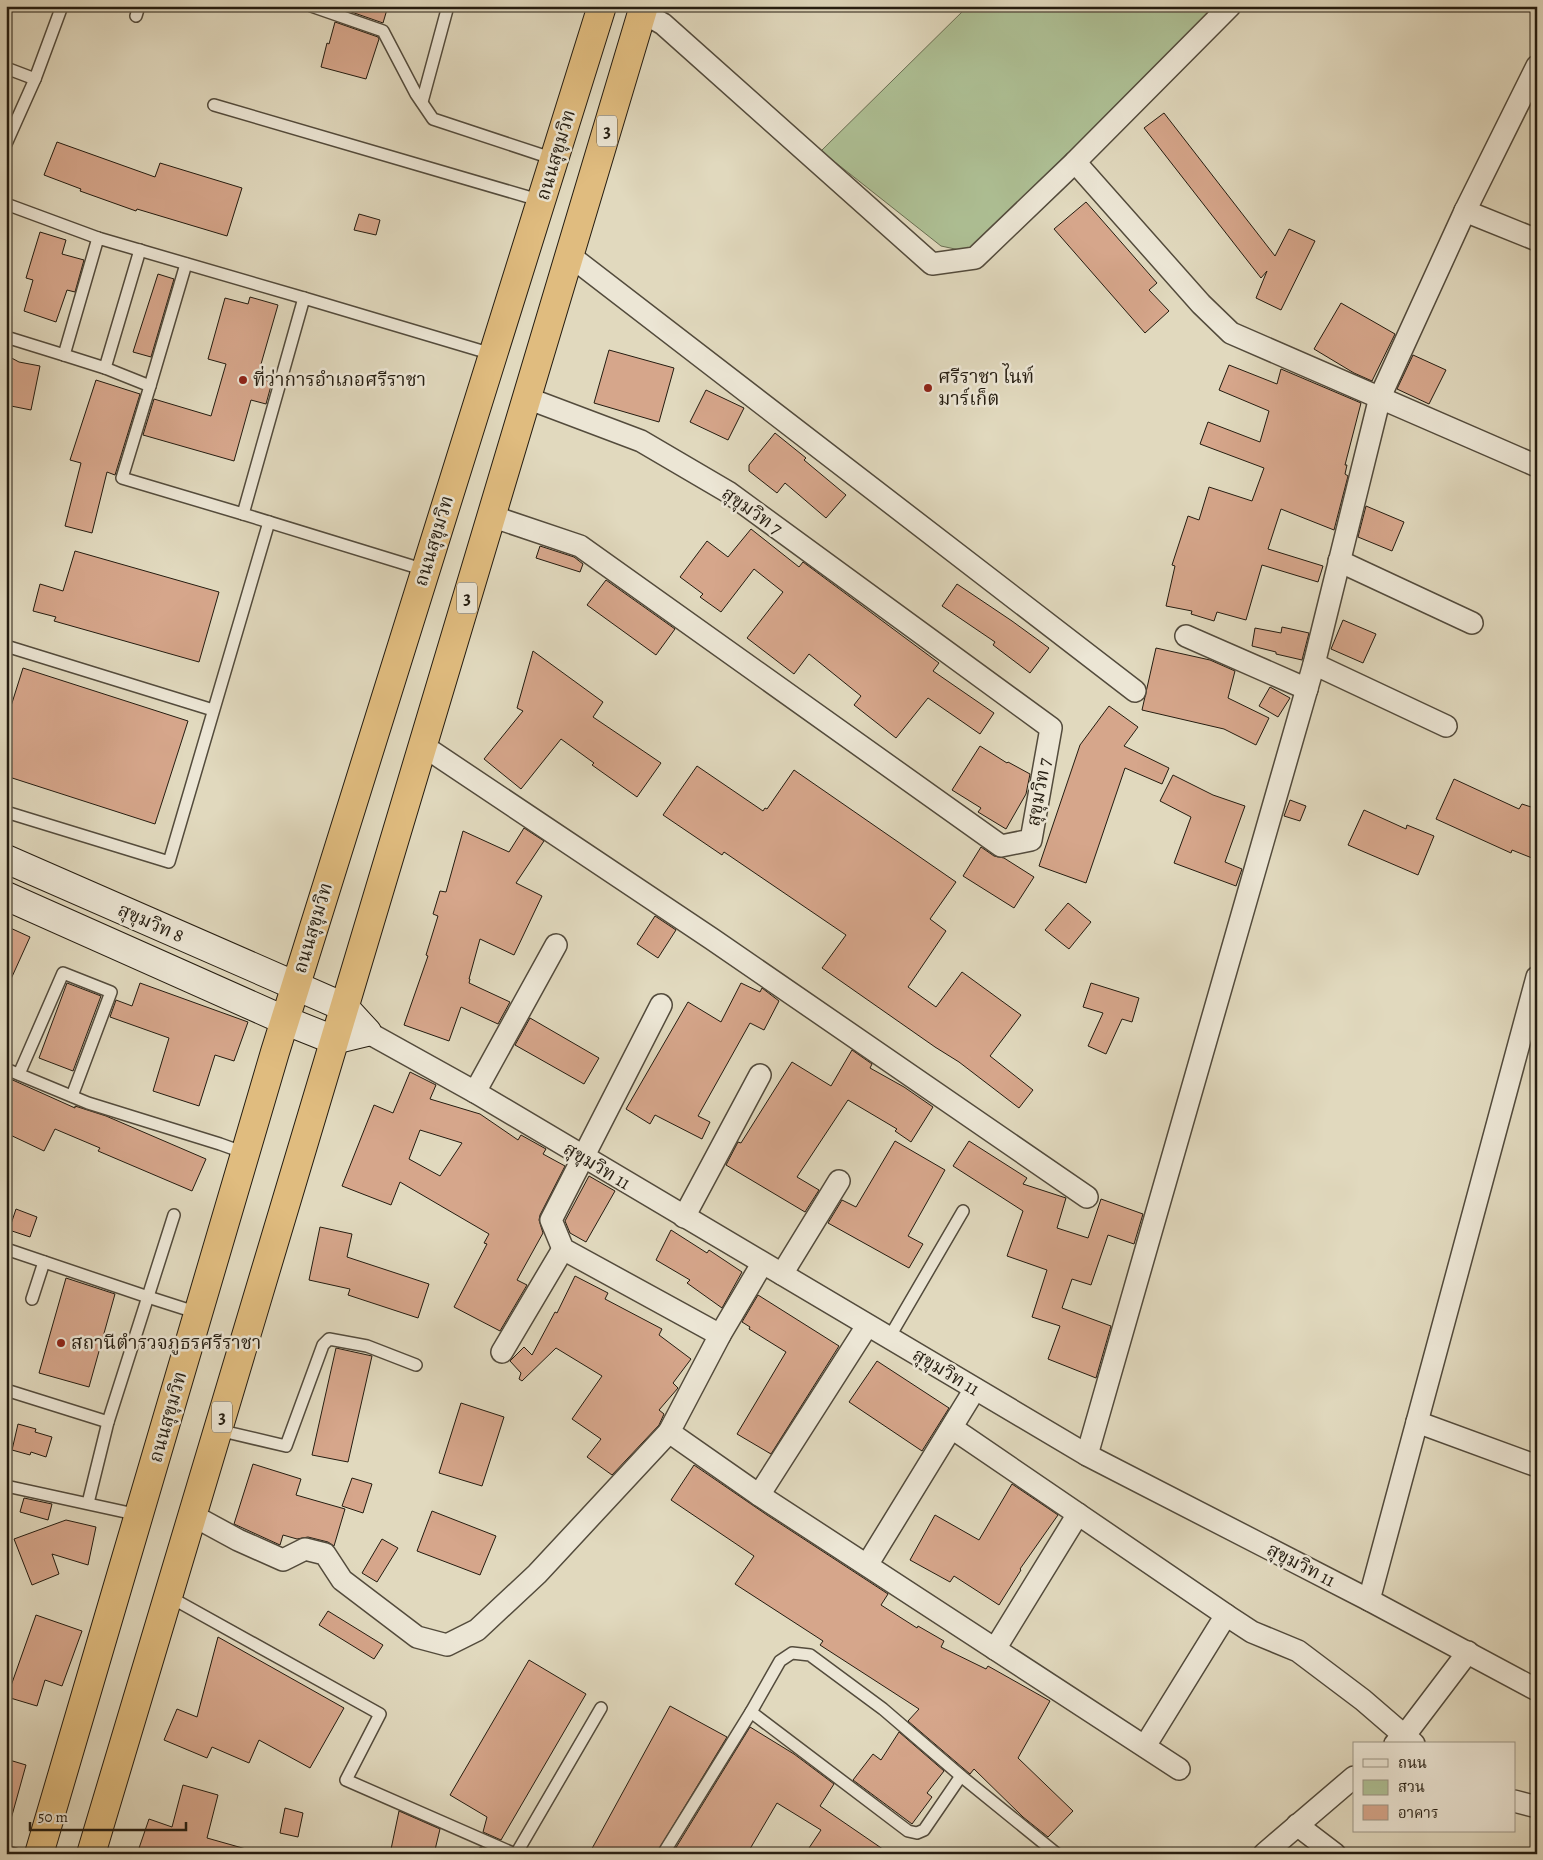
<svg xmlns="http://www.w3.org/2000/svg" width="1543" height="1860" viewBox="0 0 1543 1860" font-family="Alegreya,'Noto Serif Thai',serif">
	<style>
		.green { fill: #aec095; stroke: #696e52 }
		.building { fill: #d6a68b; stroke: #241c10; fill-rule: evenodd }
		.lines { fill: none; stroke-linecap: round; stroke-linejoin: round }
		.lane-casing { stroke: #534b3c; stroke-width: 14 }
		.street-casing { stroke: #534b3c; stroke-width: 24 }
		.secondary-casing { stroke: #241c10; stroke-width: 30 }
		.highway-casing { stroke: #241c10; stroke-width: 30 }
		.lane { stroke: #ece6d5; stroke-width: 11 }
		.street { stroke: #ece6d5; stroke-width: 21 }
		.secondary { stroke: #ece6d5; stroke-width: 28 }
		.highway { stroke: #e0bc7f; stroke-width: 28 }
		.poi-dot { fill: #8f2418; stroke: #ece6d5; stroke-width: 2 }
		.labels { text-anchor: middle; dominant-baseline: central; stroke-width: 5; stroke-linejoin: round; paint-order: stroke }
		.shield { fill: #ece6d5; stroke: #60594b; stroke-width: 1 }
		.shield-label { font-size: 18px; font-weight: bold; fill: #241c10 }
		.street-label { font-size: 19px; fill: #241c10; stroke: #ece6d5 }
		.poi-label { font-size: 19px; fill: #241c10; stroke: #ece6d5; text-anchor: start }
	</style>
	<rect width="100%" height="100%" fill="#e1d9be"/>
	<filter id="stains"><feTurbulence type="fractalNoise" baseFrequency=".004" numOctaves="4"/><feColorMatrix values="0 0 0 0 .2 0 0 0 0 .09 0 0 0 0 .02 0 0 0 .5 -.17"/></filter>
	<radialGradient id="worn" r=".72"><stop offset=".6" stop-color="#630" stop-opacity="0"/><stop offset="1" stop-color="#630" stop-opacity=".3"/></radialGradient>
	<!-- green -->
	<polygon class="green" points="968,6 1217,6 1126,104 969,252 941,246 821,151"/>
	<!-- building -->
	<g class="building">
		<polygon points="340,6 388,6 383,23 340,8"/>
		<polygon points="335,22 378,37 379,39 366,79 321,67 327,43 329,44"/>
		<polygon points="1164,113 1275,256 1289,229 1315,241 1281,310 1256,298 1267,271 1261,278 1144,128"/>
		<polygon points="57,142 155,177 160,163 242,188 227,236 137,209 136,211 80,191 81,189 44,175"/>
		<polygon points="1086,202 1157,283 1149,290 1169,311 1145,333 1054,229"/>
		<polygon points="359,214 380,220 376,235 354,230"/>
		<polygon points="40,232 66,240 62,254 84,260 75,292 67,290 56,322 24,311 33,280 26,278"/>
		<polygon points="158,274 174,279 151,357 133,352"/>
		<polygon points="250,297 278,305 257,378 272,382 266,404 251,400 234,461 143,435 154,399 211,416 226,364 208,359 225,298 248,304"/>
		<polygon points="1341,303 1395,334 1372,381 1354,373 1314,349"/>
		<polygon points="609,350 674,368 659,422 594,403"/>
		<polygon points="6,355 19,362 40,366 31,410 6,405"/>
		<polygon points="1413,355 1446,370 1429,404 1397,389"/>
		<polygon points="1229,365 1277,384 1281,369 1361,403 1345,465 1347,465 1345,474 1348,476 1334,530 1281,509 1268,549 1323,566 1318,582 1262,565 1246,620 1217,612 1214,621 1191,614 1192,611 1166,606 1175,566 1172,565 1188,516 1199,520 1209,487 1252,501 1264,468 1200,444 1208,422 1260,442 1269,411 1219,390"/>
		<polygon points="96,380 140,394 115,475 107,472 92,533 65,526 81,463 70,460"/>
		<polygon points="706,390 744,408 728,440 690,422"/>
		<polygon points="775,433 806,458 804,460 846,495 826,518 785,483 777,493 749,471 749,465"/>
		<polygon points="1366,506 1404,522 1392,551 1358,537"/>
		<polygon points="751,529 799,567 803,562 939,663 933,671 994,713 980,734 928,698 896,738 854,705 861,696 809,654 794,674 747,638 783,592 754,569 721,612 700,597 703,594 680,577 707,541 728,557"/>
		<polygon points="540,546 574,557 583,564 580,572 536,558"/>
		<polygon points="75,551 219,592 199,662 54,621 56,617 33,611 40,584 63,591"/>
		<polygon points="606,580 675,629 656,655 587,605"/>
		<polygon points="957,584 1012,621 1049,648 1030,673 993,645 995,642 942,606"/>
		<polygon points="1343,620 1376,634 1363,663 1331,649"/>
		<polygon points="1282,627 1309,633 1302,660 1276,654 1276,652 1252,646 1255,628 1281,633"/>
		<polygon points="1156,648 1210,660 1235,671 1228,698 1269,718 1256,745 1224,729 1142,710"/>
		<polygon points="533,651 603,702 593,717 661,763 637,797 592,765 594,763 561,739 521,789 484,759 523,711 517,708"/>
		<polygon points="23,668 188,721 155,824 6,776 6,722"/>
		<polygon points="1270,687 1290,698 1278,717 1259,706"/>
		<polygon points="1109,706 1138,727 1124,746 1169,768 1162,784 1125,768 1086,883 1039,866 1080,745"/>
		<polygon points="980,746 1007,763 1008,762 1030,774 1026,794 1006,829 978,812 981,808 952,790"/>
		<polygon points="697,766 763,811 765,808 767,809 794,770 956,882 930,919 946,931 908,987 936,1007 962,972 1021,1015 990,1056 1033,1090 1019,1108 959,1062 935,1047 822,968 846,935 724,852 722,855 663,815"/>
		<polygon points="1173,775 1213,795 1245,806 1225,862 1242,869 1236,886 1174,863 1191,817 1160,801"/>
		<polygon points="1454,779 1519,809 1522,804 1537,809 1537,860 1512,850 1511,853 1436,819"/>
		<polygon points="1290,800 1306,806 1300,821 1284,816"/>
		<polygon points="1364,810 1406,829 1407,825 1434,836 1418,875 1348,845"/>
		<polygon points="524,828 544,841 516,883 542,896 514,955 480,939 469,979 470,979 469,983 510,1002 498,1024 461,1007 449,1041 404,1025 428,956 426,955 438,916 433,914 440,891 446,892 463,831 509,852"/>
		<polygon points="981,847 994,856 1004,858 1034,877 1014,908 963,876"/>
		<polygon points="1068,903 1091,922 1069,949 1045,930"/>
		<polygon points="655,916 676,930 658,958 637,944"/>
		<polygon points="6,926 30,937 6,990"/>
		<polygon points="67,983 101,996 73,1071 39,1058"/>
		<polygon points="140,983 248,1022 234,1061 215,1055 199,1106 153,1091 169,1038 110,1017 116,1000 132,1006"/>
		<polygon points="741,983 760,992 762,988 779,1001 764,1030 750,1023 698,1116 710,1122 702,1139 655,1115 650,1124 626,1109 688,1002 721,1022"/>
		<polygon points="1091,983 1139,998 1132,1022 1122,1019 1106,1054 1088,1046 1103,1013 1083,1007"/>
		<polygon points="530,1018 599,1058 584,1084 515,1045"/>
		<polygon points="852,1050 872,1064 870,1068 904,1087 933,1107 911,1142 895,1131 897,1129 848,1100 797,1177 819,1190 805,1212 726,1165 738,1142 741,1143 792,1062 831,1086"/>
		<path d="M410,1072L436,1085L430,1099L480,1114L518,1140L521,1135L546,1149L543,1154L565,1166L540,1215L539,1220L543,1233L517,1280L527,1285L500,1331L454,1307L487,1244L484,1243L489,1234L400,1182L391,1205L342,1186L374,1105L393,1113ZM420,1130L462,1143L440,1176L409,1159Z"/>
		<polygon points="6,1077 75,1108 75,1106 106,1116 206,1159 192,1191 98,1151 100,1148 55,1129 44,1151 6,1133"/>
		<polygon points="895,1141 945,1170 908,1236 923,1244 909,1268 828,1223 842,1200 856,1207"/>
		<polygon points="969,1141 1027,1178 1023,1184 1066,1198 1057,1228 1088,1238 1101,1199 1143,1214 1134,1244 1108,1235 1091,1285 1072,1279 1062,1308 1111,1326 1096,1378 1048,1359 1060,1326 1032,1317 1047,1270 1007,1256 1023,1211 953,1166"/>
		<polygon points="589,1176 615,1191 586,1242 570,1233 565,1221"/>
		<polygon points="16,1209 37,1217 30,1237 9,1230"/>
		<polygon points="320,1227 352,1234 347,1257 429,1284 418,1318 348,1295 350,1289 309,1280"/>
		<polygon points="671,1230 707,1253 709,1250 742,1272 722,1308 687,1283 690,1280 656,1260"/>
		<polygon points="575,1276 608,1293 605,1299 662,1329 659,1335 691,1359 673,1383 678,1388 659,1410 664,1414 659,1425 612,1475 587,1457 601,1439 572,1419 602,1376 556,1348 522,1381 519,1379 521,1373 510,1361 524,1347 532,1355 555,1312 557,1313"/>
		<polygon points="66,1278 115,1294 89,1387 39,1373"/>
		<polygon points="758,1295 839,1346 771,1454 737,1434 786,1352 749,1329 750,1327 742,1322"/>
		<polygon points="336,1348 372,1356 348,1462 312,1455"/>
		<polygon points="877,1361 949,1408 922,1451 849,1402"/>
		<polygon points="461,1403 504,1417 482,1486 439,1473"/>
		<polygon points="18,1424 36,1429 35,1432 52,1437 46,1457 31,1452 30,1455 12,1450"/>
		<polygon points="253,1464 301,1479 296,1495 345,1509 334,1546 328,1542 308,1537 297,1539 283,1535 280,1545 234,1524"/>
		<polygon points="694,1465 767,1515 888,1594 881,1605 917,1628 918,1626 944,1641 941,1647 986,1669 988,1666 1050,1701 1018,1758 1073,1811 1048,1837 1023,1817 974,1769 970,1774 908,1721 919,1709 820,1645 823,1641 735,1584 754,1556 671,1500"/>
		<polygon points="352,1478 372,1484 363,1513 342,1506"/>
		<polygon points="1012,1484 1058,1515 1020,1569 1021,1570 999,1605 954,1576 950,1582 910,1560 935,1515 979,1540"/>
		<polygon points="24,1498 52,1504 48,1520 20,1512"/>
		<polygon points="432,1511 496,1536 480,1575 417,1551"/>
		<polygon points="66,1520 96,1527 88,1565 52,1554 59,1574 32,1585 14,1539"/>
		<polygon points="382,1539 398,1548 377,1582 362,1573"/>
		<polygon points="328,1611 383,1645 374,1659 319,1625"/>
		<polygon points="36,1615 82,1631 62,1686 45,1680 37,1706 7,1697"/>
		<polygon points="218,1637 344,1708 310,1768 259,1740 249,1763 212,1747 207,1758 164,1740 177,1709 197,1717"/>
		<polygon points="529,1660 586,1694 501,1840 483,1832 487,1817 450,1795"/>
		<polygon points="670,1706 727,1737 656,1854 589,1854"/>
		<polygon points="750,1727 794,1754 834,1784 820,1806 890,1854 805,1854 821,1830 777,1803 747,1854 672,1854"/>
		<polygon points="899,1732 944,1771 927,1793 932,1797 912,1824 853,1780 873,1754 881,1760"/>
		<polygon points="6,1759 26,1765 11,1819 6,1818"/>
		<polygon points="183,1785 218,1795 207,1838 246,1849 245,1854 137,1854 149,1819 172,1827"/>
		<polygon points="285,1808 303,1813 298,1837 280,1833"/>
		<polygon points="399,1811 440,1829 434,1854 390,1854"/>
		<polygon points="480,1847 493,1853 478,1854"/>
	</g>
	<g class="lines">
		<!-- lane casing -->
		<g class="lane-casing">
			<g id="lane">
				<polyline points="311,6 383,31 416,94 433,119 554,159"/>
				<polyline points="136,16 139,6"/>
				<polyline points="6,68 35,79"/>
				<polyline points="422,102 448,6"/>
				<polyline points="214,105 542,201"/>
				<polyline points="6,144 35,79 62,6"/>
				<polyline points="6,204 98,238"/>
				<polyline points="6,337 64,355"/>
				<polyline points="105,368 140,250"/>
				<polyline points="150,386 186,264"/>
				<polyline points="243,514 122,478 150,386 105,368 64,355 98,238 304,298"/>
				<polyline points="425,570 243,514 304,298 492,354"/>
				<polyline points="6,646 213,710"/>
				<polyline points="6,812 169,862 269,522"/>
				<polyline points="6,1069 88,1103 220,1144 245,1153"/>
				<polyline points="19,1074 63,973 111,992 72,1096"/>
				<polyline points="6,1249 148,1297 198,1313"/>
				<polyline points="32,1299 44,1262"/>
				<polyline points="889,1338 963,1211"/>
				<polyline points="6,1390 108,1422"/>
				<polyline points="218,1430 286,1446 323,1345 329,1339 367,1346 416,1365"/>
				<polyline points="6,1486 139,1515"/>
				<polyline points="88,1503 108,1422 174,1215"/>
				<polyline points="168,1596 380,1714 346,1780 515,1854"/>
				<polyline points="751,1712 908,1831 917,1833 924,1830 961,1776"/>
				<polyline points="6,1852 15,1854"/>
				<polyline points="516,1854 601,1708"/>
				<polyline points="663,1854 751,1712 780,1661 792,1653 810,1655 883,1709 961,1776 1057,1854"/>
			</g>
		</g>
		<!-- street casing -->
		<g class="street-casing">
			<g id="street">
				<polyline points="642,12 663,24 932,264 975,258 1075,162 1230,6"/>
				<polyline points="1075,162 1201,304 1231,333 1537,466"/>
				<polyline points="1465,211 1537,240"/>
				<polyline points="569,255 1135,691"/>
				<polyline points="491,516 580,546 1001,846 1031,840 1051,728 728,492 641,441 527,398"/>
				<polyline points="1339,561 1472,623"/>
				<polyline points="1186,636 1307,689"/>
				<polyline points="1314,664 1446,726"/>
				<polyline points="422,745 712,939 1087,1197"/>
				<polyline points="661,1005 551,1220 563,1249 720,1335"/>
				<polyline points="367,1032 475,1092 1087,1455 1369,1600 1537,1690"/>
				<polyline points="475,1092 556,945"/>
				<polyline points="684,1217 760,1075"/>
				<polyline points="762,1264 720,1335 669,1432 759,1495 1179,1769"/>
				<polyline points="782,1274 839,1181"/>
				<polyline points="502,1352 563,1249"/>
				<polyline points="1417,1422 1537,1466"/>
				<polyline points="952,1428 1226,1615 1145,1746"/>
				<polyline points="1087,1455 1314,664 1380,397 1465,211 1537,66"/>
				<polyline points="759,1495 867,1326"/>
				<polyline points="192,1515 238,1540 283,1560 305,1549 325,1554 342,1580 417,1637 447,1645 477,1630 537,1574 669,1432"/>
				<polyline points="867,1565 975,1389"/>
				<polyline points="1369,1600 1537,977"/>
				<polyline points="1226,1615 1252,1632 1298,1651 1363,1700 1414,1744"/>
				<polyline points="995,1649 1078,1514"/>
				<polyline points="1395,1744 1405,1735 1468,1652"/>
				<polyline points="1514,1801 1537,1807"/>
				<polyline points="1297,1825 1335,1854"/>
				<polyline points="1264,1854 1354,1777"/>
			</g>
		</g>
		<!-- secondary casing -->
		<g class="secondary-casing">
			<polyline id="secondary" points="6,859 344,1007 367,1032 334,1040 284,1020 6,896"/>
		</g>
		<!-- highway casing -->
		<g class="highway-casing">
			<g id="highway">
				<polyline points="39,1854 275,1052 602,6"/>
				<polyline points="91,1854 644,6"/>
			</g>
		</g>
		<!-- lane -->
		<use href="#lane" class="lane"/>
		<!-- street -->
		<use href="#street" class="street"/>
		<!-- secondary -->
		<use href="#secondary" class="secondary"/>
		<!-- highway -->
		<use href="#highway" class="highway"/>
	</g>
	<!-- markers -->
	<g class="poi-dot">
		<circle cx="243" cy="380" r="5"/>
		<circle cx="928" cy="388" r="5"/>
		<circle cx="61" cy="1343" r="5"/>
	</g>
	<g class="labels">
		<!-- shield labels -->
		<g class="shield">
			<rect x="597" y="115.5" width="20" height="31" rx="4"/>
			<rect x="457" y="582.5" width="20" height="31" rx="4"/>
			<rect x="212" y="1401.5" width="20" height="31" rx="4"/>
		</g>
		<g class="shield-label">
			<text x="607" y="131">3</text>
			<text x="467" y="598">3</text>
			<text x="222" y="1417">3</text>
		</g>
		<!-- street labels -->
		<g class="street-label">
			<text transform="translate(556 155) rotate(-73)">ถนนสุขุมวิท</text>
			<text transform="translate(752 511) rotate(35)">สุขุมวิท 7</text>
			<text transform="translate(434 541) rotate(-73)">ถนนสุขุมวิท</text>
			<text transform="translate(1039 792) rotate(-80)">สุขุมวิท 7</text>
			<text transform="translate(151 923) rotate(24)">สุขุมวิท 8</text>
			<text transform="translate(313 928) rotate(-73)">ถนนสุขุมวิท</text>
			<text transform="translate(597 1166) rotate(31)">สุขุมวิท 11</text>
			<text transform="translate(946 1372) rotate(31)">สุขุมวิท 11</text>
			<text transform="translate(168 1417) rotate(-74)">ถนนสุขุมวิท</text>
			<text transform="translate(1301 1565) rotate(27)">สุขุมวิท 11</text>
		</g>
		<!-- poi labels -->
		<g class="poi-label">
			<text x="938" y="377">ศรีราชา ไนท์<tspan x="938" dy="22">มาร์เก็ต</tspan></text>
			<text x="253" y="380">ที่ว่าการอำเภอศรีราชา</text>
			<text x="71" y="1343">สถานีตำรวจภูธรศรีราชา</text>
		</g>
	</g>
	<!-- margin -->
	<rect width="1543" height="1860" fill="none" stroke="#e1d9be" stroke-width="25"/>
	<rect x="8" y="8" width="1528" height="1845" fill="none" stroke="#241c10" stroke-width="2.5"/>
	<rect x="12" y="12" width="1518" height="1835" fill="none" stroke="#241c10"/>
	<!-- legend -->
	<rect x="1353" y="1742" width="162" height="90" fill="#ece6d5" stroke="#9c9586"/>
	<rect x="1363" y="1759" width="25" height="8" fill="#ece6d5" stroke="#9c9586"/>
	<text x="1398" y="1768" font-size="15" fill="#241c10">ถนน</text>
	<rect x="1363" y="1780" width="25" height="15" fill="#aec095" stroke="#9c9586"/>
	<text x="1398" y="1792" font-size="15" fill="#241c10">สวน</text>
	<rect x="1363" y="1805" width="25" height="15" fill="#d6a68b" stroke="#9c9586"/>
	<text x="1398" y="1818" font-size="15" fill="#241c10">อาคาร</text>
	<!-- scale -->
	<path d="M30 1822v8h156v-8" fill="none" stroke="#241c10" stroke-width="2.5"/>
	<text x="38" y="1822" font-size="15" fill="#241c10" stroke="#ece6d5" stroke-width="4" paint-order="stroke">50 m</text>
	<rect width="100%" height="100%" filter="url(#stains)"/>
	<rect width="100%" height="100%" fill="url(#worn)"/>
</svg>
